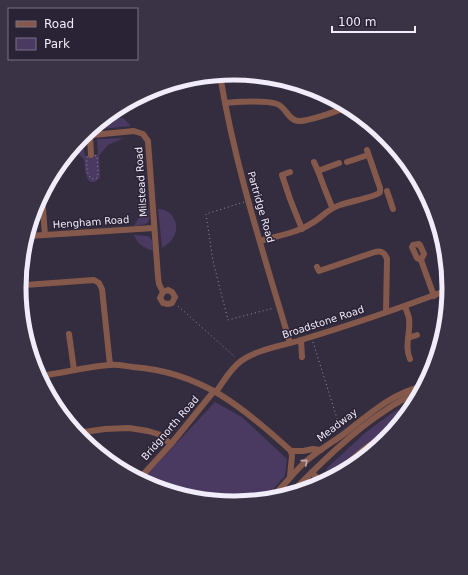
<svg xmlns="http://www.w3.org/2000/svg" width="468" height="575" viewBox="0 0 468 575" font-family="'DejaVu Sans',sans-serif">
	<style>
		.green { fill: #4a3960 }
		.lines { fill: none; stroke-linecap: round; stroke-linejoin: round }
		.path { stroke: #9a93a3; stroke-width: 1; stroke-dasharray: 1 3; stroke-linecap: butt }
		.minor { stroke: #84594b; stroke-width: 6 }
		.oneway { stroke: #c0aaab }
		.labels { text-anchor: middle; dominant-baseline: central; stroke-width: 3; stroke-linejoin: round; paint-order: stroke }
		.street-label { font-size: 10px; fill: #f1ecf9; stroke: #2a2235 }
		.rim { fill: none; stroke: #f1ecf9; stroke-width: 5 }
	</style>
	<rect width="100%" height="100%" fill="#342c3f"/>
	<!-- green -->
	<g class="green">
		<polygon points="123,118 131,126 90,130 107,119"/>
		<path d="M124,138L108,145L99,155L100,178C85,191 85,168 84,159L73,149L78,141H82L85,156L98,154L97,139Z"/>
		<path d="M149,208C150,224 150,224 134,226C138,218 142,212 149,208Z"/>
		<path d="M158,209C171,208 180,223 175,234C172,241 168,244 162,248Z"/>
		<path d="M134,235L148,236L152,240L153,251C143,247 138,245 134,235Z"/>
		<polygon points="215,402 242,417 287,459 285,476 267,496 234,502 152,486 142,480"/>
		<polygon points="411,402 396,424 363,447 341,465 338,471 327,479 325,475 327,468 366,432 392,413"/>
	</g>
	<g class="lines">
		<!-- path -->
		<g class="path">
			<path d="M91,155L97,156L98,174L97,178L93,179C85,175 87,164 87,156Z"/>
			<polyline points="244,202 206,214 213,261 228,320 274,308"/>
			<polyline points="178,306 235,357"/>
			<polyline points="313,342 340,428"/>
		</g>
		<!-- minor -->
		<g class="minor">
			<path d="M220,75C235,167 264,255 290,343"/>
			<path d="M225,103C237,102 266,100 277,104C286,107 288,120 298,121C308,122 334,112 345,108"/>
			<polyline points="90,135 91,155"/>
			<polyline points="82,136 134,131 143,134 148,141 158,277 159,284 163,292 160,298 163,303 168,304 172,303 175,297 172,292 168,290 163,292"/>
			<polyline points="314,162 318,171"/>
			<polyline points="347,162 368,155"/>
			<polyline points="290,172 282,175 290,199 302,229"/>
			<polyline points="387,191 393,209"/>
			<polyline points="42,196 45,235"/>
			<polyline points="332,207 324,187 318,171 339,163"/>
			<polyline points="29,236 154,228"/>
			<path d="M260,241C277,236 297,233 312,223C323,217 327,209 340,205C347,202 375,197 379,193C381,192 380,190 380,188L367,150"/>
			<polyline points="421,260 424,254 420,245 419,244 413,245 412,247 417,258 421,260 434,296"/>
			<path d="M317,267L319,271L375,252C382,250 385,253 387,259L386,312"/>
			<polyline points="19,289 25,285 94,280 99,283 102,289 110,365"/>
			<path d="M405,306C406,310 408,314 409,318C411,332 404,346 410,359"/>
			<polyline points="69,334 74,370"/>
			<polyline points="408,338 417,335"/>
			<polyline points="301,340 302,357"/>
			<path d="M40,376C63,373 86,367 109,365C117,364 125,366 133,367C201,372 243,407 291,451"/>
			<polyline points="421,380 427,378"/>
			<path d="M216,392C224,381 230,369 241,361C258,349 282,346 301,340C351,325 400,308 448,290"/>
			<polyline points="77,433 105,429 129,428 148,431 158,434 171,444"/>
			<polyline points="291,451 303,451 313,449 321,450"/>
			<polyline points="344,467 364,449 392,430"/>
			<polyline points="312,473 322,482"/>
			<polyline points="290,476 292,456 291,451"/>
			<polyline points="140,478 171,444 214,391"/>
			<path d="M293,491C321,463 352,432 386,410C396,403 407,397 418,392"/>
			<path d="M275,494C284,485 292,475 302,465C313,454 328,445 341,436C365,418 391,393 421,387"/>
		</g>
	</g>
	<!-- one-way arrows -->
	<defs><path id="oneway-chevron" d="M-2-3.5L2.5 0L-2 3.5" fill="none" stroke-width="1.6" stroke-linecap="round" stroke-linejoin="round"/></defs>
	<use class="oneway" href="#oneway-chevron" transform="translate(305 462) rotate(-41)"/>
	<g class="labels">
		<!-- street labels -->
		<g class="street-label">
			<text transform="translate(141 182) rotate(-94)">Milstead Road</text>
			<text transform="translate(261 207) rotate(74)">Partridge Road</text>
			<text transform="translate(91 222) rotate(-4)">Hengham Road</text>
			<text transform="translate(323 322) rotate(-18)">Broadstone Road</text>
			<text transform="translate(337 425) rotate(-37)">Meadway</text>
			<text transform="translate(170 428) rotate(-49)">Bridgnorth Road</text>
		</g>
	</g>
	<!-- crop -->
	<path d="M0 0H468V575H0ZM26 288a208 208 0 1 1 416 0a208 208 0 1 1-416 0Z" fill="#3a3245" fill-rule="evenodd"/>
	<path class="rim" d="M26 288a208 208 0 1 1 416 0a208 208 0 1 1-416 0Z"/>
	<!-- legend -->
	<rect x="8" y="8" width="130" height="52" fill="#2a2235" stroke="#7a7383"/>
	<rect x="16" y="21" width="20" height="6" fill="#84594b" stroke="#7a7383"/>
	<text x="44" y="28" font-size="12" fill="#f1ecf9">Road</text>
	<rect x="16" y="38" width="20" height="12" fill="#4a3960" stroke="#7a7383"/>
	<text x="44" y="48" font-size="12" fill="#f1ecf9">Park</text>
	<!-- scale -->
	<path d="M332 26v6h83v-6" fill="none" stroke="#f1ecf9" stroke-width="2"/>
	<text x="338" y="26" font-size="12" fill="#f1ecf9" stroke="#2a2235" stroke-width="3" paint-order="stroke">100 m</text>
</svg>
